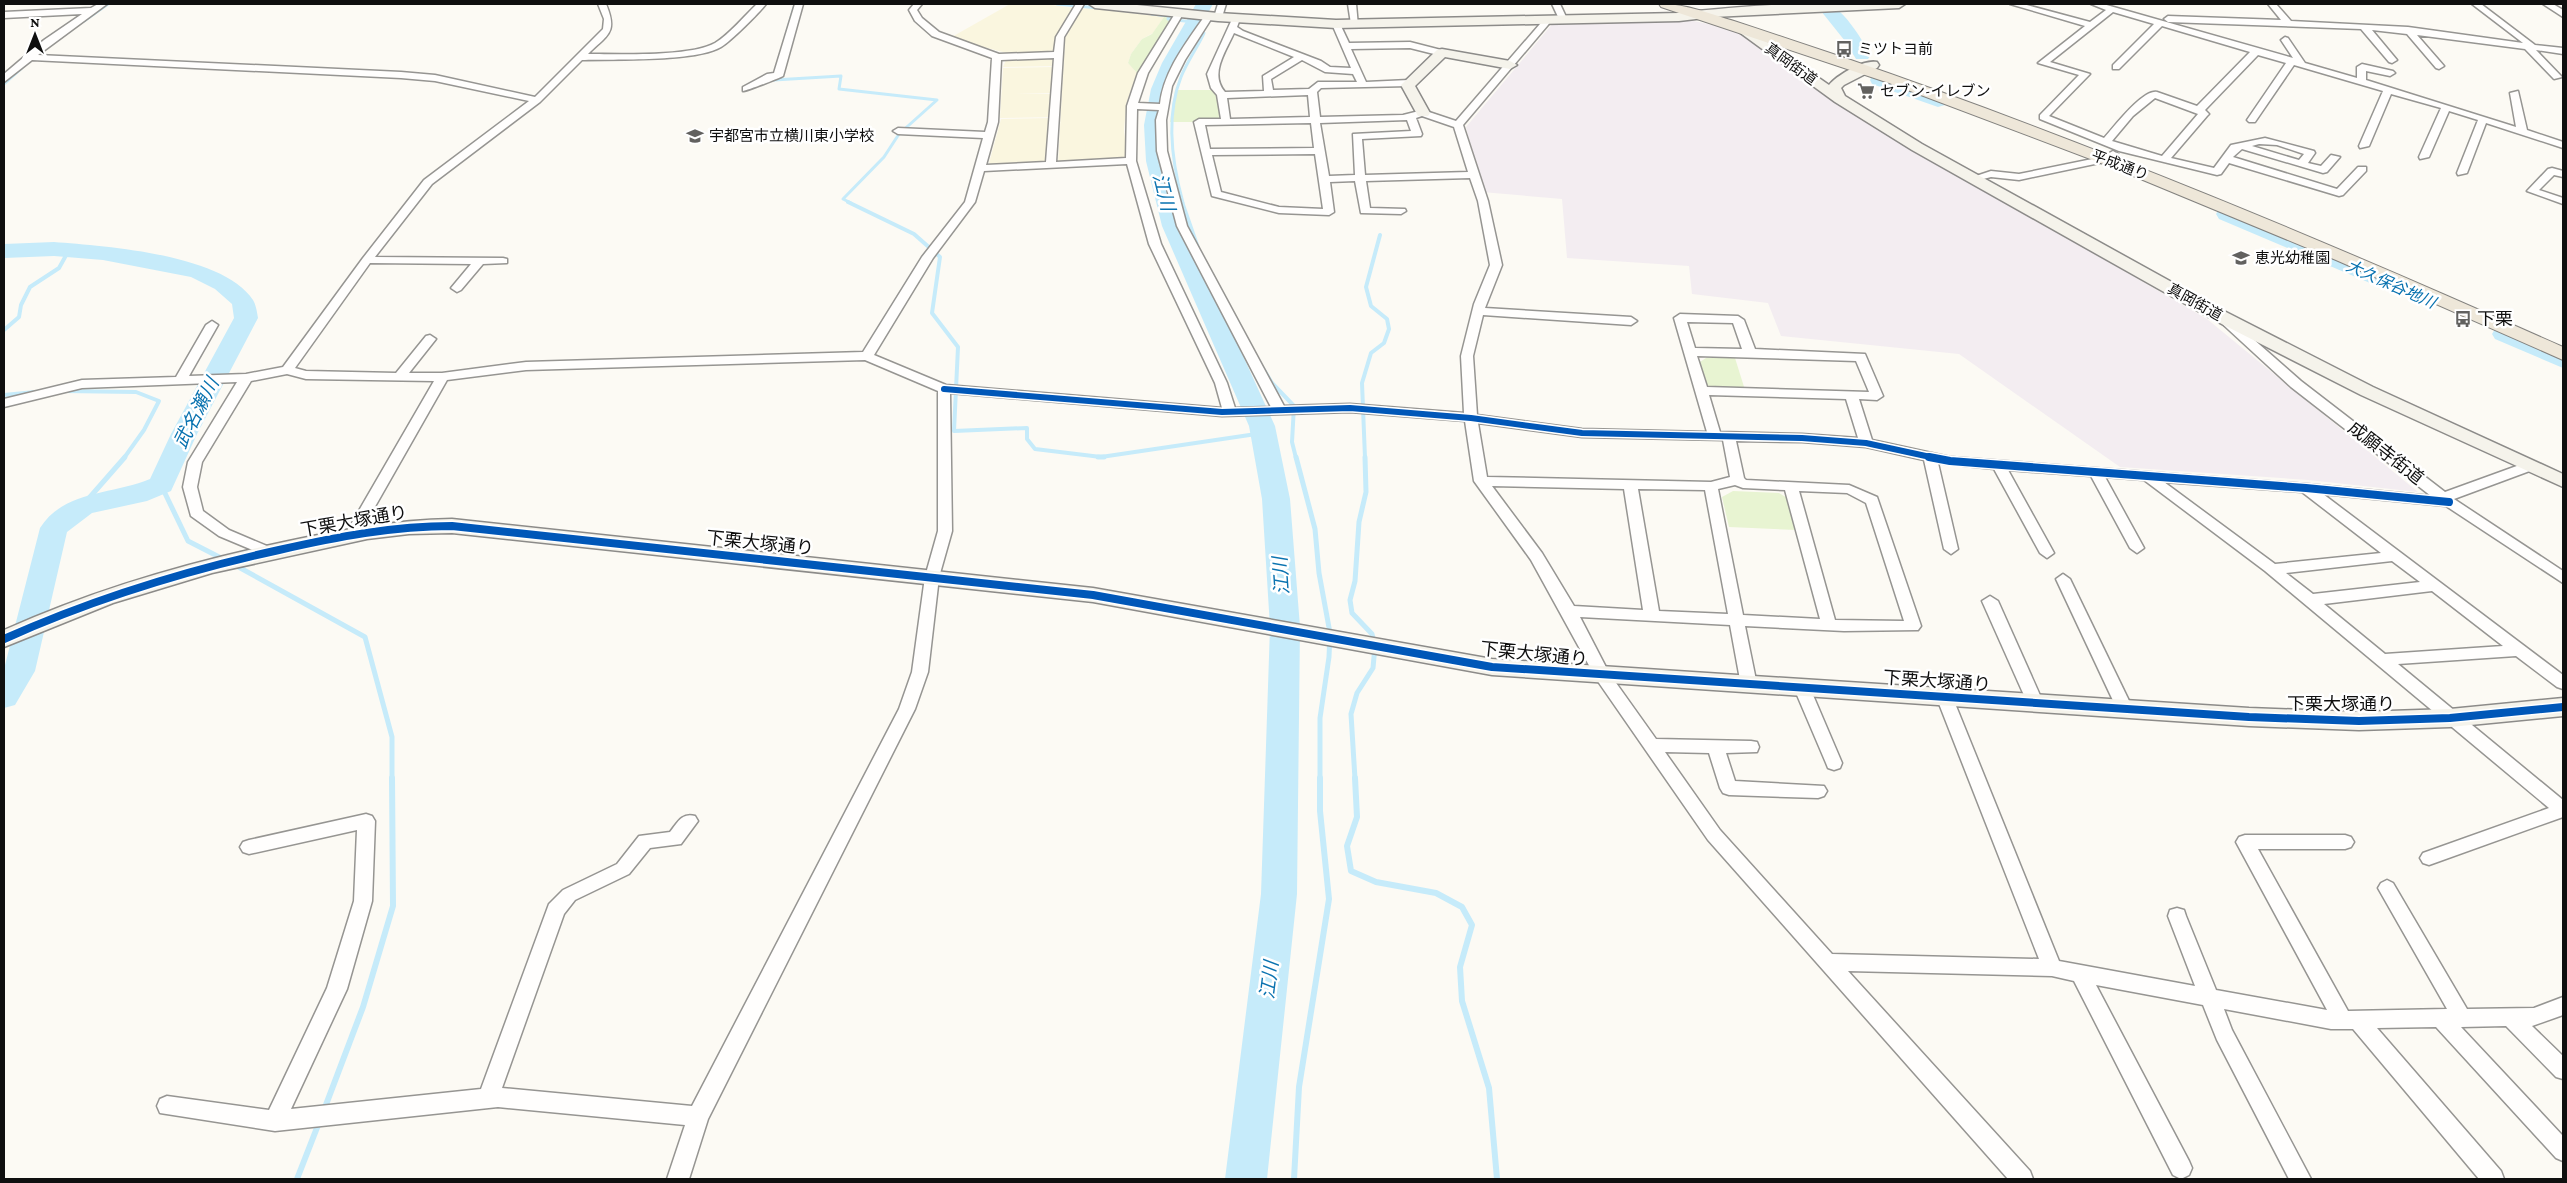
<svg xmlns="http://www.w3.org/2000/svg" width="2567" height="1183" viewBox="0 0 2567 1183" font-family="'Crimson Pro','Noto Sans JP',serif">
	<style>
		.industrial { fill: #f3edf1 }
		.farmland { fill: #faf6df }
		.green { fill: #e8f4d2 }
		.lines { fill: none; stroke-linecap: round; stroke-linejoin: round }
		.stream-far3 { stroke: #c6ebfa; stroke-width: 3 }
		.stream-far2 { stroke: #c6ebfa; stroke-width: 4 }
		.stream-far1 { stroke: #c6ebfa; stroke-width: 5 }
		.stream { stroke: #c6ebfa; stroke-width: 6 }
		.river { fill: #c6ebfa; fill-rule: evenodd }
		.street-casing { stroke: #969592; stroke-width: 3 }
		.secondary-casing { stroke: #8c8b89; stroke-width: 3 }
		.primary-casing { stroke: #83827f; stroke-width: 2 }
		.street { fill: #fffefd; fill-rule: evenodd }
		.secondary { fill: #f5f3eb; fill-rule: evenodd }
		.primary { fill: #eee7d9; fill-rule: evenodd }
		.cycleway-far1-casing { stroke: #fff; stroke-width: 9 }
		.cycleway-casing { stroke: #fff; stroke-width: 11 }
		.cycleway-far1 { stroke: #0057b8; stroke-width: 6 }
		.cycleway { stroke: #0057b8; stroke-width: 8 }
		.labels { text-anchor: middle; dominant-baseline: central; stroke-width: 5; stroke-linejoin: round; paint-order: stroke }
		.far-poi-label { font-size: 15px; fill: #0f0f0f; stroke: #fff; text-anchor: start }
		.far-street-label { font-size: 15px; fill: #0f0f0f; stroke: #fff }
		.far-water-label { font-size: 16px; font-style: italic; fill: #0a73b0; stroke: #fff }
		.poi-label { font-size: 18px; fill: #0f0f0f; stroke: #fff; text-anchor: start }
		.street-label { font-size: 18px; fill: #0f0f0f; stroke: #fff }
		.water-label { font-size: 19px; font-style: italic; fill: #0a73b0; stroke: #fff }
	</style>
	<rect width="100%" height="100%" fill="#fcfaf4"/>
	<!-- industrial -->
	<polygon class="industrial" points="1694,21 1736,30 1851,113 2207,319 2418,492 2308,480 2120,467 1959,354 1781,336 1768,303 1692,294 1689,266 1567,258 1562,199 1482,192 1466,127 1554,22"/>
	<!-- farmland -->
	<g class="farmland">
		<polygon points="1010,4 1045,4 1074,8 1055,37 1055,51 1050,54 1014,55 950,38"/>
		<polygon points="1088,8 1164,17 1153,33 1142,39 1131,54 1128,63 1137,73 1127,101 1124,129 1127,160 1058,164 1065,38 1082,9"/>
		<polygon points="1051,58 1054,60 1054,66 1003,67 1006,60"/>
		<polygon points="1053,67 1052,78 1028,79 1053,78 1052,93 1016,94 1052,94 1051,117 1000,118 1003,68"/>
		<polygon points="1050,118 1048,161 1041,164 993,165 989,163 1001,119"/>
	</g>
	<!-- green -->
	<g class="green">
		<polygon points="1164,17 1180,18 1149,73 1137,73 1128,63 1131,54 1142,39 1152,34"/>
		<polygon points="1175,90 1212,90 1221,99 1222,118 1217,122 1170,122"/>
		<polygon points="1706,358 1735,358 1745,390 1714,389 1707,385 1700,362"/>
		<polygon points="1733,491 1779,493 1789,499 1797,530 1729,527 1722,497"/>
	</g>
	<g class="lines">
		<!-- stream-far3 -->
		<g class="stream-far3">
			<polyline points="1057,4 1098,8"/>
			<polyline points="1152,14 1169,16 1168,19 1193,22"/>
			<polyline points="84,21 108,4"/>
			<polyline points="780,56 795,4"/>
			<polyline points="775,74 774,80 841,76 839,89 937,100 899,134 884,157 843,199 851,203"/>
			<polyline points="4,84 22,68"/>
			<path d="M1183,203C1172,163 1165,117 1181,77C1187,62 1197,48 1204,33L1187,32"/>
		</g>
		<!-- stream-far2 -->
		<g class="stream-far2">
			<polyline points="848,202 914,234 940,257 932,313 958,347 954,431 1027,428 1027,439 1035,449 1101,457 1263,433"/>
			<polyline points="1182,202 1198,248"/>
			<polyline points="4,330 19,317 21,305 30,287 59,268 69,250"/>
			<polyline points="1264,370 1272,383 1294,406 1292,442 1296,458"/>
			<polyline points="64,391 136,392 159,401 144,430 124,458"/>
			<polyline points="4,395 35,392"/>
			<polyline points="1365,458 1362,383 1371,353 1384,343 1389,329 1387,319 1371,306 1366,287 1380,235"/>
		</g>
		<!-- stream-far1 -->
		<g class="stream-far1">
			<polyline points="1098,457 1104,457"/>
			<polyline points="1296,457 1315,529 1319,573 1330,633 1329,657 1320,718 1320,779"/>
			<polyline points="161,485 188,541 225,560"/>
			<polyline points="83,505 125,457"/>
			<polyline points="233,564 365,637 392,737 392,779"/>
			<polyline points="4,674 16,677"/>
			<polyline points="1355,779 1351,714 1357,693 1373,668 1375,646 1372,634 1352,613 1350,600 1355,581 1359,522 1366,492 1365,457"/>
		</g>
		<!-- stream -->
		<g class="stream">
			<polyline points="1355,778 1357,817 1347,846 1351,871 1376,882 1436,893 1462,907 1472,925 1460,967 1462,1001 1489,1088 1497,1179"/>
			<polyline points="324,1110 363,1007 393,906 392,778"/>
			<polyline points="297,1179 320,1120"/>
			<polyline points="1294,1179 1299,1087 1329,899 1320,811 1320,778"/>
		</g>
		<!-- river -->
		<g class="river">
			<polygon points="1196,4 1213,4 1180,63 1169,89 1164,125 1166,161 1184,226 1275,426 1290,499 1300,627 1297,894 1267,1179 1225,1179 1261,894 1270,627 1262,499 1249,426 1162,226 1146,161 1144,125 1151,89 1162,63"/>
			<path d="M1830,6C1845,10 1863,42 1871,55L1868,59H1856L1845,41L1821,11L1824,7Z"/>
			<polygon points="1879,74 1945,97 1948,101 1945,105 1938,107 1872,84 1870,80 1872,76"/>
			<polygon points="2227,207 2386,273 2390,278 2386,283 2378,285 2370,283 2219,219 2216,214 2219,209"/>
			<path d="M54,242C105,246 223,254 253,300C256,305 257,312 258,318L197,434L171,491L147,501L92,513L67,532L35,671L15,705L4,708V669L40,528C64,490 112,495 150,479L171,434L234,318L232,304L215,289L191,277L103,260L54,256L4,258V244Z"/>
			<polygon points="2504,327 2563,352 2563,368 2495,339 2492,334 2495,329"/>
		</g>
		<!-- street casing -->
		<g class="street-casing">
			<g id="street">
				<path d="M98,4H107L38,55L401,72L435,75L535,97L603,29L604,19L598,4H606C618,33 608,34 588,54C618,54 690,57 715,43C730,34 744,16 757,4H766C758,14 732,40 721,47C696,62 614,59 582,60L540,102L432,184L375,257L503,258L507,259V263L483,264L461,290L457,292L451,288L471,264L370,263L295,368L306,371L396,373L426,336L430,335L436,339L409,373H442L526,362L863,352L922,257L965,202L983,138L898,134L893,131L898,128L985,132L988,122L992,58L932,36L915,21L909,10L914,4H922L917,10L922,18L939,32L999,54L1054,52L1056,37L1076,4H1084L1064,37L1056,162L1126,158L1127,106L1138,73L1176,12H1182L1183,14L1148,73L1138,103L1160,104C1164,70 1187,42 1206,14H1212L1213,16L1185,60L1172,86L1166,120L1167,151L1187,226L1284,406L1350,404L1464,413L1461,356L1474,304L1490,265L1478,201L1470,178L1366,181L1370,208L1405,209L1406,211L1401,214L1361,213L1355,181L1330,182L1334,212L1329,215L1279,213L1212,196L1194,122L1199,119H1221L1217,95L1211,88L1207,74L1233,17L1236,16L1240,19L1237,27L1243,31L1321,61L1330,67L1351,68L1332,24L1336,21L1340,24L1349,43L1410,42L1445,51L1447,53L1442,56L1410,48L1351,49L1366,82L1409,80L1414,83L1409,86L1321,88L1317,92L1320,117L1403,115L1423,110L1456,121L1546,17L1553,19L1463,125L1488,201L1502,265L1485,308L1631,317L1637,321L1631,325L1483,315L1473,356L1477,415L1582,429L1707,432L1674,318L1680,314L1738,316L1744,320L1755,349L1865,354L1883,396L1877,400L1859,399L1872,440L1950,457L2306,484L2431,496L2291,387L2217,319L2219,316H2227L2301,381L2445,492L2525,463H2535L2537,466L2535,469L2454,499L2563,571V583L2446,506L2323,494L2563,675V689L2557,687L2516,656L2398,664L2563,800V817L2429,865L2423,863L2420,858L2423,853L2549,808L2265,571L2144,480L2105,477L2144,548L2137,553L2130,548L2091,476L2008,470L2054,553L2047,558L2040,553L1994,469L1938,463L1958,549L1951,554L1944,549L1924,460L1866,447L1802,442L1736,441L1744,478L1746,480L1849,485L1877,497L1921,626L1918,630L1844,631L1745,626L1757,685L1755,689H1743L1741,685L1730,625L1580,617L1609,673L1656,739L1751,741L1757,742L1759,747L1757,752L1726,753L1735,781L1824,786L1827,791L1824,796L1818,798L1729,795L1723,793L1720,788L1709,753L1665,752L1720,830L1832,954L2039,959L1936,696L1938,692H1950L1952,696L2059,961L2195,986L2168,916L2170,910L2177,908L2184,910L2186,916L2216,990L2327,1010L2236,842L2239,837L2245,835H2345L2351,837L2354,842L2351,847L2345,849H2258L2348,1011L2447,1009L2378,888L2381,883L2387,880L2393,883L2467,1009L2534,1008L2563,997V1015L2532,1026L2563,1056V1079L2556,1077L2506,1026L2461,1027L2563,1136V1161L2556,1158L2436,1027L2377,1028L2501,1171L2504,1179H2479L2353,1029H2331L2224,1009L2232,1030L2311,1179H2289L2217,1040L2203,1005L2096,985L2189,1161L2192,1168L2189,1175L2181,1179L2173,1175L2074,981L2052,976L1848,971L2030,1171L2033,1179H2008L1708,840L1597,680L1531,560L1474,481L1465,421L1350,412L1222,416L950,393L952,531L939,577L928,672L915,709L708,1119L689,1179H667L685,1125L498,1107L275,1131L160,1113L157,1106L160,1099L167,1096L269,1110L327,988L354,901L357,830L249,854L243,852L240,847L243,842L249,840L366,814L372,816L375,821L372,901L347,989L291,1109L481,1089L549,904L563,890L617,864L639,836L670,832C677,823 682,812 695,816L698,821L681,844L650,848L629,874L575,900L564,914L502,1088L692,1106L899,709L912,672L925,577L938,531V391L865,360L526,370L447,380L360,533L353,538L346,533L434,381L306,379L287,374L251,381L202,462L197,487L203,511L229,530L274,549L276,552L269,557L219,536L191,516L183,487L188,462L237,382L82,388L4,407V399L82,380L176,377L206,325L212,321L218,325L189,376L246,374L283,367L363,258L424,180L529,101L435,81L401,78L32,60L4,82V74L44,40L82,14L4,18V12L91,8ZM1234,33L1294,57L1263,76L1264,91L1225,92C1209,74 1226,51 1234,33ZM1054,58L1046,162L986,165L998,122L1001,60ZM1302,60L1325,72L1353,74L1357,82H1318L1309,89L1273,90L1271,79ZM1308,95L1310,117L1230,119L1227,98ZM1137,109L1159,110L1156,120L1157,151L1177,226L1271,407L1235,408L1227,383L1161,244L1136,161ZM1422,116L1454,127L1468,172L1365,175L1362,139L1421,136L1422,134L1416,118ZM1407,120L1411,131L1353,134L1355,175L1329,176L1320,123ZM1311,123L1314,148L1210,149L1205,125ZM1315,154L1323,209L1279,207L1221,192L1212,155ZM1127,164L1149,244L1215,383L1222,408L946,385L874,355L933,258L975,202L984,171ZM1687,322L1733,323L1742,349L1695,348ZM1697,356L1856,361L1869,392L1707,387ZM1709,395L1846,399L1858,438L1802,434L1720,432ZM1478,423L1582,437L1723,440L1730,477L1711,482L1487,477ZM2164,482L2302,492L2381,553L2275,564ZM1735,485L1743,488L1785,490L1820,619L1743,615L1718,489ZM1492,486L1624,489L1643,610L1574,606L1542,553ZM1638,489L1705,490L1728,614L1659,611ZM1799,491L1847,493L1866,503L1904,621L1835,620ZM2392,561L2420,582L2313,594L2286,573ZM2432,591L2503,646L2385,654L2324,604Z"/>
				<path d="M795,4H803L783,76C780,78 746,91 743,91V87L767,74L774,73Z"/>
				<polygon points="1218,4 1226,4 1222,17 1218,20 1214,17"/>
				<polygon points="1348,4 1356,4 1358,26 1351,24"/>
				<polygon points="1552,4 1560,4 1567,19 1566,21 1560,21"/>
				<path d="M2010,4H2023L2090,22L2106,10L2091,4H2103L2293,58L2281,40L2285,37L2288,38L2305,63L2357,78V67L2362,64L2393,71L2395,73L2390,76L2366,71V80L2516,127L2510,93L2518,91L2527,130L2563,142V148L2486,123L2467,173L2458,175L2457,173L2478,120L2449,111L2429,157L2420,159L2419,157L2441,108L2391,94L2369,146L2360,148L2359,146L2383,91L2294,65L2255,122H2249L2247,120L2286,63L2258,55L2205,110L2209,114L2207,116L2171,158L2214,168L2231,145L2265,138L2314,151L2315,153L2308,163L2321,166L2331,155L2340,157L2327,172L2323,173L2242,149L2233,157L2337,189L2358,167H2366V171L2343,195L2339,196L2229,163L2221,174L2217,175L2119,151L2040,119V115L2079,75L2038,63L2085,26ZM2113,12L2154,24L2113,65V69H2119L2162,26L2250,52L2197,106L2157,92C2143,89 2114,127 2104,138L2049,116L2090,74L2050,62ZM2155,98L2198,114L2162,156L2112,141L2133,116ZM2259,144L2277,145L2304,154L2299,160L2252,146Z"/>
				<polygon points="2268,4 2276,4 2291,21 2408,27 2523,43 2472,4 2481,4 2535,45 2563,48 2563,54 2536,50 2562,77 2554,79 2525,49 2417,35 2444,66 2439,69 2436,68 2407,34 2372,30 2397,60 2392,63 2389,62 2361,29 2168,22 2164,19 2168,16 2281,20"/>
				<polygon points="2543,4 2553,4 2563,10 2563,17"/>
				<polygon points="2113,151 2118,154 2109,161 2019,180 1991,177 1972,182 1967,179 1991,171 2019,174 2102,157"/>
				<polygon points="2552,168 2563,171 2563,177 2554,175 2539,190 2563,198 2563,204 2527,191 2548,169"/>
				<polygon points="2063,574 2070,579 2133,709 2131,713 2125,715 2119,713 2117,709 2056,579"/>
				<polygon points="1990,596 1998,601 2043,702 2041,706 2029,706 2027,702 1982,601"/>
				<polygon points="1802,682 1808,684 1810,688 1842,763 1840,768 1834,770 1828,768 1826,763 1794,688 1796,684"/>
			</g>
		</g>
		<!-- secondary casing -->
		<g class="secondary-casing">
			<g id="secondary">
				<path d="M1089,4H1127L1218,13L1336,20L1679,13C1750,5 1834,0 1905,4L1899,8L1713,17L1679,21L1336,28L1218,21L1095,8Z"/>
				<path d="M1743,25L1829,85C1837,75 1864,59 1877,62L1879,65L1877,68L1844,85L1841,88L1845,96L1922,144L2224,311L2373,387L2563,474V487L2361,395L2212,319L1912,150L1835,102L1739,32L1737,29L1739,26Z"/>
				<polygon points="1442,49 1510,61 1517,65 1510,69 1445,57 1415,86 1430,113 1428,116 1418,116 1401,85 1437,50"/>
				<path d="M452,519L1093,588L1492,659L2249,708L2359,712L2450,709L2563,698V716L2450,727L2359,730L2249,726L1492,675L1093,602L452,533L409,534L367,539L212,573L113,603L4,647V630C91,591 182,564 275,544C334,531 392,520 452,519Z"/>
			</g>
		</g>
		<!-- primary casing -->
		<g class="primary-casing">
			<path id="primary" d="M1659,4C1685,3 1710,14 1734,21C1771,33 1808,46 1845,58C2089,142 2328,242 2563,347V360L2336,260L2114,168L1889,83L1661,7Z"/>
		</g>
		<!-- street -->
		<use href="#street" class="street"/>
		<!-- secondary -->
		<use href="#secondary" class="secondary"/>
		<!-- primary -->
		<use href="#primary" class="primary"/>
		<!-- cycleway-far1 casing -->
		<g class="cycleway-far1-casing">
			<polyline id="cycleway-far1" points="944,389 1222,412 1350,408 1471,418 1582,433 1802,438 1866,443 1935,458"/>
		</g>
		<!-- cycleway casing -->
		<g class="cycleway-casing">
			<g id="cycleway">
				<polyline points="1929,457 1950,461 2306,488 2449,502"/>
				<path d="M4,639C93,599 184,571 279,550C336,537 393,526 452,526L1093,595L1492,667L2249,717L2359,721L2450,718L2563,707"/>
			</g>
		</g>
		<!-- cycleway-far1 -->
		<use href="#cycleway-far1" class="cycleway-far1"/>
		<!-- cycleway -->
		<use href="#cycleway" class="cycleway"/>
	</g>
	<!-- icons -->
	<defs>
		<g id="bus-bare" transform="scale(1.35)"><path d="M-5-6H5V4H4V6H2V4H-2V6H-4V4H-5ZM-3.5-4V0h7V-4ZM-3.5 1.2v1.5H-2V1.2ZM2 1.2v1.5H3.5V1.2Z" fill="#62615f" stroke="#fff" stroke-width="2.5" paint-order="stroke"/></g>
		<g id="supermarket-bare" transform="scale(1.35)"><path d="M-6-5.5h2.5l.6 2H6L4.5 2H-2.5L-4.4-4H-6ZM-1.5 3.2a1.3 1.3 0 1 0 .1 0ZM3 3.2a1.3 1.3 0 1 0 .1 0Z" fill="#62615f" stroke="#fff" stroke-width="2.5" paint-order="stroke"/></g>
		<g id="school-bare" transform="scale(1.35)"><path d="M0-5L7-2L0 1L-7-2ZM-4 1L0 2.5L4 1V4Q0 6-4 4Z" fill="#62615f" stroke="#fff" stroke-width="2.5" paint-order="stroke"/></g>
	</defs>
	<g fill-rule="evenodd">
		<use href="#bus-bare" x="1844" y="49"/>
		<use href="#supermarket-bare" x="1866" y="91"/>
		<use href="#school-bare" x="695" y="136"/>
		<use href="#school-bare" x="2241" y="258"/>
		<use href="#bus-bare" x="2463" y="319"/>
	</g>
	<g class="labels">
		<!-- far-poi labels -->
		<g class="far-poi-label">
			<text x="1858" y="49">ミツトヨ前</text>
			<text x="1880" y="91">セブン-イレブン</text>
			<text x="709" y="136">宇都宮市立横川東小学校</text>
			<text x="2255" y="258">恵光幼稚園</text>
		</g>
		<!-- far-street labels -->
		<g class="far-street-label">
			<text transform="translate(1791 64) rotate(36)">真岡街道</text>
			<text transform="translate(2120 165) rotate(21)">平成通り</text>
			<text transform="translate(2195 302) rotate(29)">真岡街道</text>
		</g>
		<!-- far-water labels -->
		<g class="far-water-label">
			<text transform="translate(2391 284) rotate(24)">大久保谷地川</text>
		</g>
		<!-- poi labels -->
		<g class="poi-label">
			<text x="2477" y="319">下栗</text>
		</g>
		<!-- street labels -->
		<g class="street-label">
			<text transform="translate(2386 453) rotate(38)">成願寺街道</text>
			<text transform="translate(354 521) rotate(-10)">下栗大塚通り</text>
			<text transform="translate(760 543) rotate(6)">下栗大塚通り</text>
			<text transform="translate(1534 654) rotate(6)">下栗大塚通り</text>
			<text transform="translate(1937 681) rotate(4)">下栗大塚通り</text>
			<text x="2341" y="704">下栗大塚通り</text>
		</g>
		<!-- water labels -->
		<g class="water-label">
			<text transform="translate(1164 192) rotate(76)">江川</text>
			<text transform="translate(196 413) rotate(-63)">武名瀬川</text>
			<text transform="translate(1281 576) rotate(-94)">江川</text>
			<text transform="translate(1269 980) rotate(-83)">江川</text>
		</g>
	</g>
	<!-- border -->
	<rect width="2567" height="1183" fill="none" stroke="#0f0f0f" stroke-width="10"/>
	<!-- north arrow -->
	<g transform="translate(35 35)" stroke="#ffffff" stroke-width="4" paint-order="stroke">
	<path d="M0-4L9 19L0 12L-9 19Z" fill="#0f0f0f"/>
	<text y="-8" font-size="14" font-weight="bold" text-anchor="middle" fill="#0f0f0f">N</text>
	</g>
</svg>
